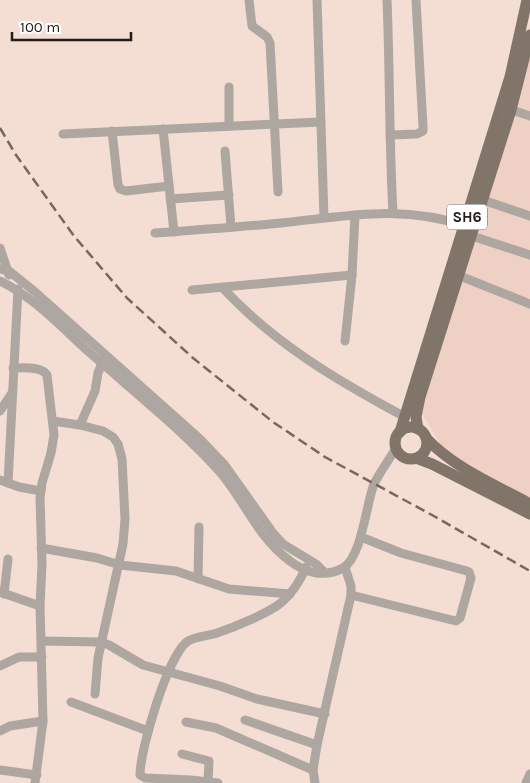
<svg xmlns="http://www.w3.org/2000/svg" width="530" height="783" viewBox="0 0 530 783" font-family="Karla,sans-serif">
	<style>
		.built { fill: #efd0c4 }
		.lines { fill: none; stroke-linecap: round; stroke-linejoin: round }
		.minor { stroke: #aea6a0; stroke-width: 9 }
		.major { stroke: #817468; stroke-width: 11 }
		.rail { stroke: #756761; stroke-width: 2.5; stroke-dasharray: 10 5; stroke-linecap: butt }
		.labels { text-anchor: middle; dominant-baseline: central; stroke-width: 4; stroke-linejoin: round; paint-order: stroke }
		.shield { fill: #fff; stroke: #66605e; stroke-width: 1 }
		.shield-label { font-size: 15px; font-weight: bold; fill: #241c19 }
	</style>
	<rect width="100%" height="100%" fill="#f4ddd3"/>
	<!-- built -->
	<polygon class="built" points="530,24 530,511 447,455 421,412"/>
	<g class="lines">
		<!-- minor -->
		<g class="minor">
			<polyline points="249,0 252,26 267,37 270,43 278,192"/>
			<polyline points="317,0 324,218"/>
			<path d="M387,0C390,71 389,142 393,213"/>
			<polyline points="506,108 530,116"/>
			<polyline points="229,126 229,87"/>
			<polyline points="163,129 174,232"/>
			<polyline points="112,131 118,185 120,189 126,191 169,186"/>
			<polyline points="63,134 321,122"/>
			<polyline points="390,135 417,134 423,131 423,127 416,0"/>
			<polyline points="225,151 231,227"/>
			<polyline points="170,199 229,195"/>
			<polyline points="483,200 530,216"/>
			<path d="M155,233C197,230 239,227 281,223C348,216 403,204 469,227"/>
			<polyline points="472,236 530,255"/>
			<polyline points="0,248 9,275"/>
			<polyline points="0,269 9,271 34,291 199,438 224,464 273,533 283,544 316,564 324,572"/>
			<polyline points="460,276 530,304"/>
			<path d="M0,281C34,297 61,327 89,352C132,390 181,429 220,472C245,501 257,537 290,561C305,573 325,578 343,568C362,557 366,504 374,484C380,472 389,460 396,448"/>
			<path d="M222,287C273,343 338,381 405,417"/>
			<polyline points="192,290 352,275"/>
			<polyline points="345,341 352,275 355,215"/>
			<path d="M13,368C24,368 41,366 47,375L54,435L51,453L42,483L40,498L42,564L40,606L43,721L35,783"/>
			<polyline points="0,411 12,393"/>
			<polyline points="53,421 80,425 103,431 113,437 118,444 122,459 125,519 123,544 98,658 95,694"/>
			<polyline points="80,425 95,391 98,373 104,358"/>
			<polyline points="0,480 19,487 41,491"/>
			<polyline points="8,483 18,289"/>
			<polyline points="41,548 97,558 120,565 176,571 229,589 290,594"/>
			<polyline points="198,579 199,527"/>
			<polyline points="0,592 40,606"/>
			<polyline points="4,594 8,559"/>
			<polyline points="351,595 456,621 460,618 471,578 469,572 467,571 401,553 361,537"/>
			<polyline points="42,641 101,642 109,645 143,665 220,686 257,699 325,714"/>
			<polyline points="0,666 19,657 42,657"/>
			<polyline points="71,702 148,731"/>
			<polyline points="245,720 317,745"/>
			<polyline points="186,722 216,728 313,770"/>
			<polyline points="0,731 10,726 43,721"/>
			<polyline points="182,754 209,761 208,782"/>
			<polyline points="0,770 37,775"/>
			<path d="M218,783L190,780L145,778L140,775C140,750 168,654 188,641C197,636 208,636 217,633C235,627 269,613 282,602C292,593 301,579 306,567"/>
			<polyline points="315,783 313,770 317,745 351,595 351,586 345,567"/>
			<polyline points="526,783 530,774"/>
		</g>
		<!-- major -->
		<g class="major">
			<circle cx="411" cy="443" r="16"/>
			<polyline points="418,429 416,417 420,397 511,110 530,35"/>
			<polyline points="400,432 510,77 527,0"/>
			<path d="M426,438C454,468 494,484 530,504"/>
			<polyline points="416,458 432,464 530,514"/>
		</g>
		<!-- rail -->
		<polyline class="rail" points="0,128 16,155 74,236 127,298 193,358 273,422 325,457 432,515 530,571"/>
	</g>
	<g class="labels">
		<!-- shield labels -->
		<rect class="shield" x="447" y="204.5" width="40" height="25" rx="4"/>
		<g class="shield-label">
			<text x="467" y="217">SH6</text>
		</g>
	</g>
	<!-- scale -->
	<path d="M12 32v8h119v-8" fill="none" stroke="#241c19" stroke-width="2.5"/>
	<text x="20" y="32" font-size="15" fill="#241c19" stroke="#ffffff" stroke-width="4" paint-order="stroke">100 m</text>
</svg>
